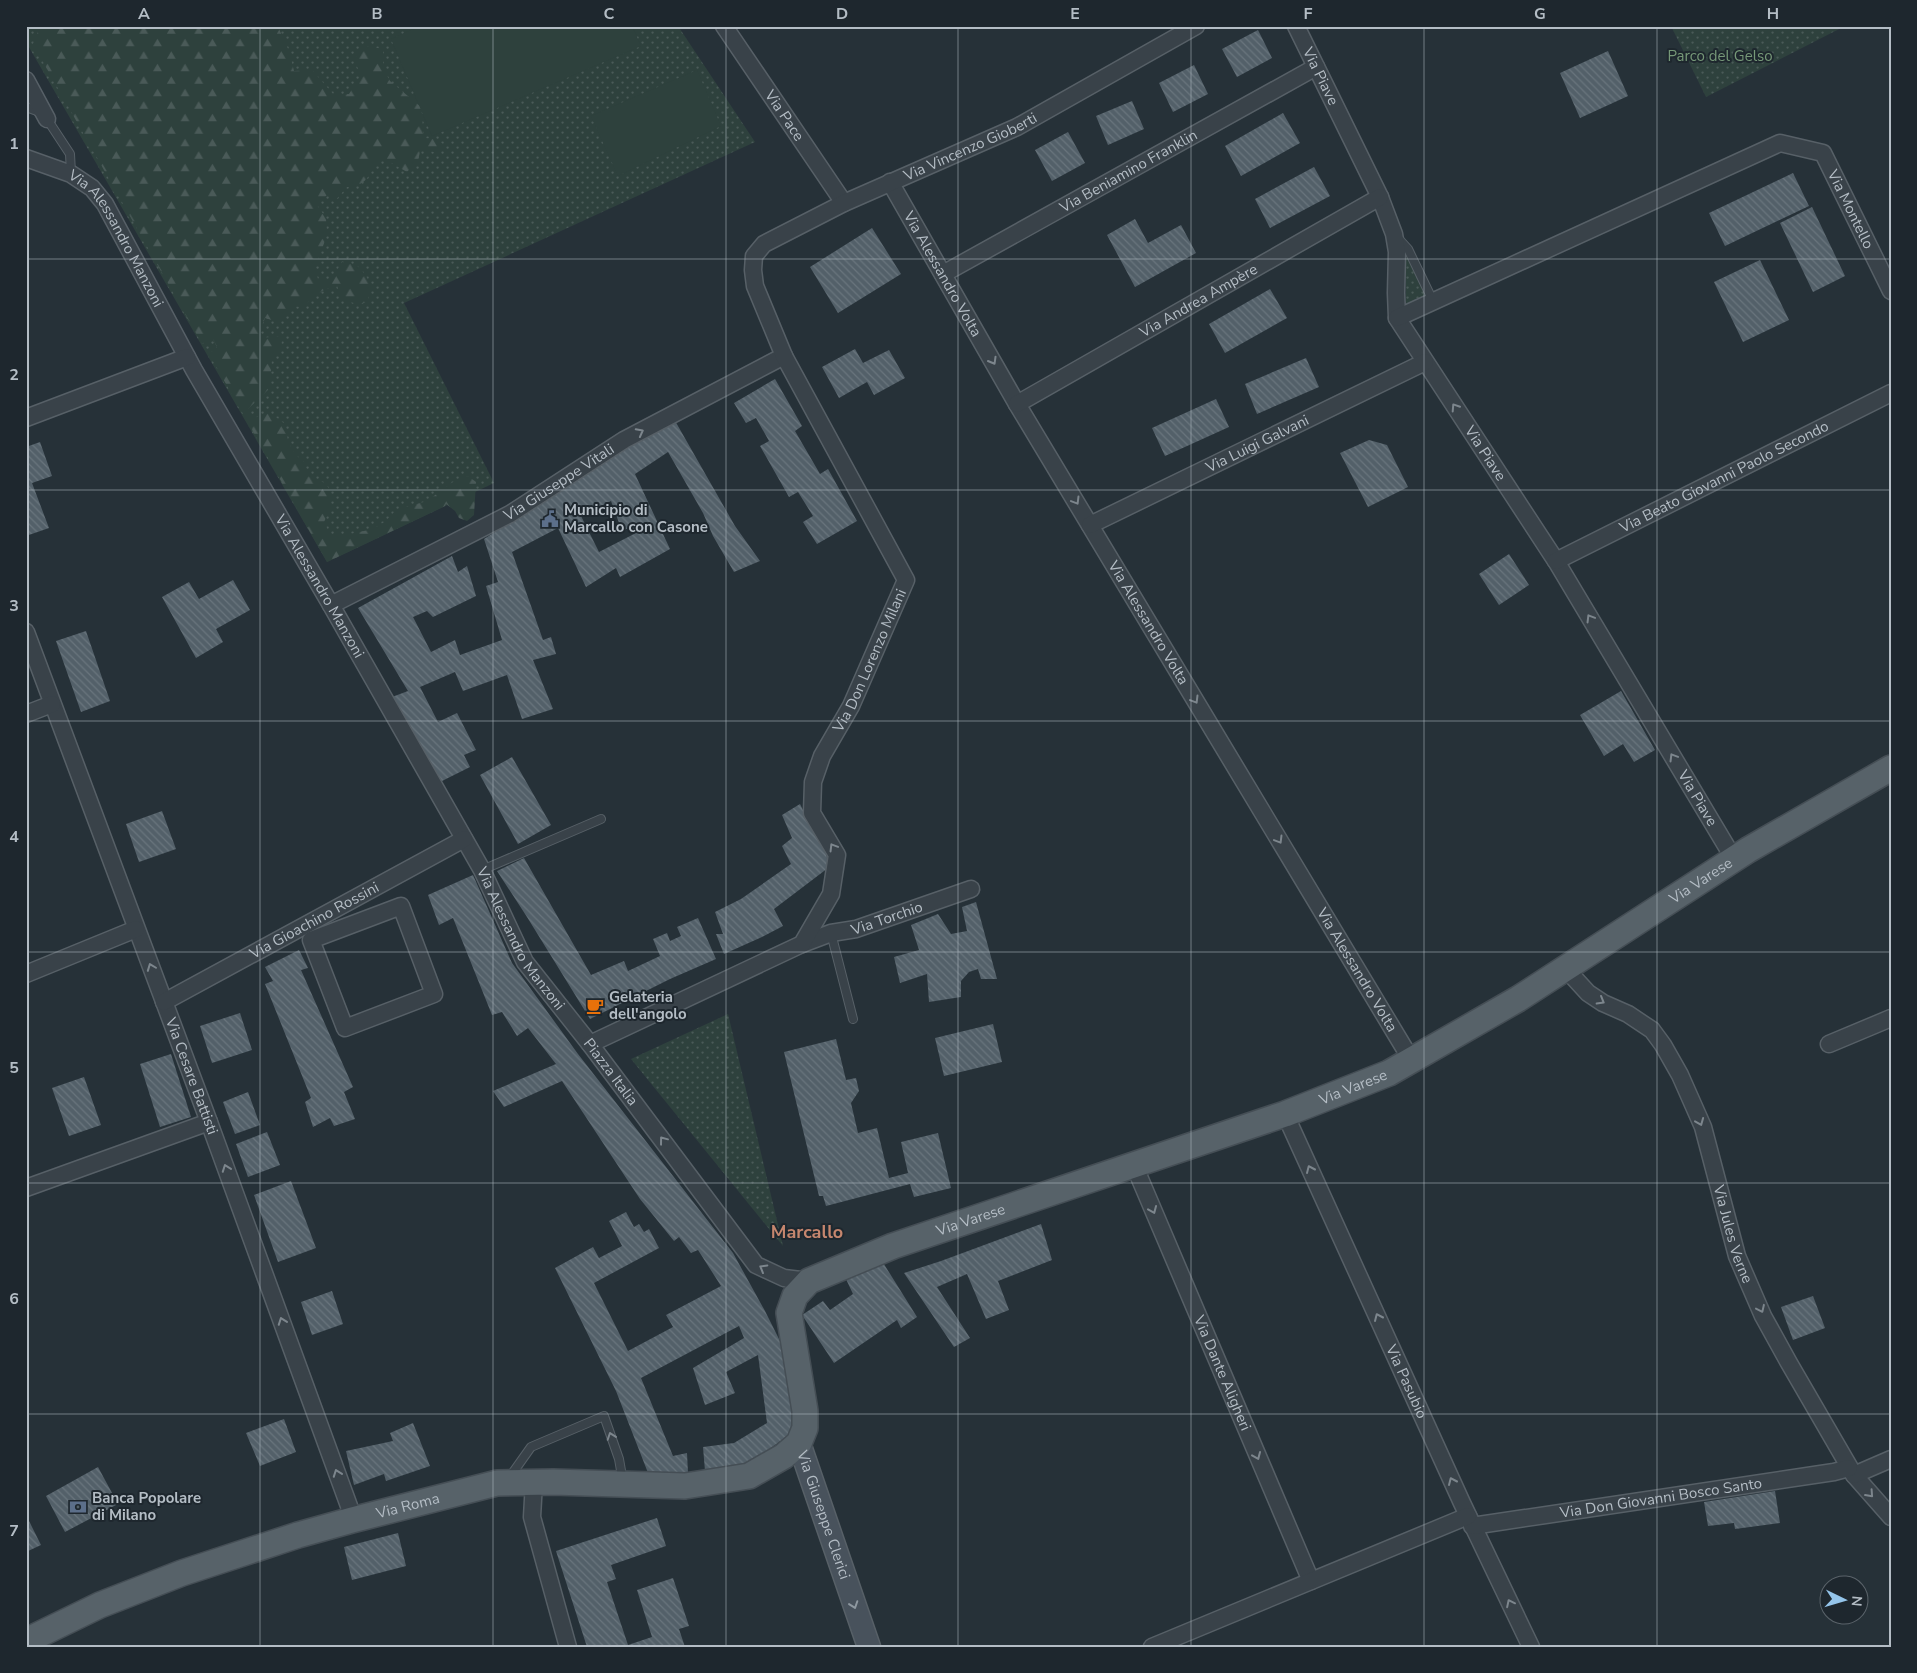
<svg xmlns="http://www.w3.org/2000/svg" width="1917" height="1673" viewBox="0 0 1917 1673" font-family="'Nunito Sans',sans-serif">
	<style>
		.green { fill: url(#green-dots) }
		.forest { fill: url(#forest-firs) }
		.pitch { fill: #2e413d }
		.building { fill: url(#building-back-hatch); fill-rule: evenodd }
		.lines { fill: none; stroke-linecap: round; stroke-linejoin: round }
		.lane-casing { stroke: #576067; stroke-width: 10 }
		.street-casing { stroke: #576067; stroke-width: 19 }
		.secondary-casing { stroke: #576067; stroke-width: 25 }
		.primary-casing { stroke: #454e55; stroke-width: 28 }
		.lane { stroke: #394249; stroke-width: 8 }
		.street { stroke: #394249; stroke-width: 16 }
		.secondary { stroke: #48525c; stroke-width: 22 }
		.primary { stroke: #576269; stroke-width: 25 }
		.oneway { stroke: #7d868d }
		.oneway2 { stroke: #8e98a0 }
		.grid { fill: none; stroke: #b4bdc5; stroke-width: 1; stroke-opacity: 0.55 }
		.labels { text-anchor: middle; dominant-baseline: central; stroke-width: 4; stroke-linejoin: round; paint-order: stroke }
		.park-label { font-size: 15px; fill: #769878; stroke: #1e272e }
		.street-label { font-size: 15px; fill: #b4bdc5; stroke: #1e272e }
		.poi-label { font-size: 15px; font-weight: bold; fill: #b4bdc5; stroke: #1e272e; text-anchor: start }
		.quarter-label { font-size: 18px; font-weight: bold; fill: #c6866e; stroke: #1e272e }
		.neatline { fill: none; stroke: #b4bdc5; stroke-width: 2 }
		.grid-label { font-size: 16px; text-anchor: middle; font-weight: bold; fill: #b4bdc5 }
	</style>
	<defs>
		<pattern id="green-dots" width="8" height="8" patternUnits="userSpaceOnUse" patternTransform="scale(1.25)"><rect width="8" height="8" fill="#2e413d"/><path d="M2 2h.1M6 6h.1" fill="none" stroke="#4a5a58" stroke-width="1.8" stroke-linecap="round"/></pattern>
		<pattern id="forest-firs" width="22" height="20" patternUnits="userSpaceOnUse" patternTransform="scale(1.25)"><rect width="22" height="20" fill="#2e413d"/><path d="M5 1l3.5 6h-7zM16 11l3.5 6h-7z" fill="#4a5a58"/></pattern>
		<pattern id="building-back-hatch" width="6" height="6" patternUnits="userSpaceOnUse" patternTransform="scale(1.25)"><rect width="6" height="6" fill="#536069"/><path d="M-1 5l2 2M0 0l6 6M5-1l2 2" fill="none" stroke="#69757d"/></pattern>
	</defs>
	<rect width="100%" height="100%" fill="#263138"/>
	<!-- green -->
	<g class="green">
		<polygon points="26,26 678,26 755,142 404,303 494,483 327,562 26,42"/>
		<polygon points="1671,26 1845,26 1706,97"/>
		<polygon points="1406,258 1409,259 1425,293 1425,297 1407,305 1406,302"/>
		<polygon points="728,1014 783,1246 631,1059"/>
	</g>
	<!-- forest -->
	<path class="forest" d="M40,26H280L279,29L289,51L294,71L312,70L334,95L349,94L361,76L354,59L366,46L383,49V68L390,81L421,107L424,138L435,139L443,144L437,153L421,148L418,160L407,172L381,157C368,172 370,186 347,187L334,202L328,194L317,205L326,218L327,235L315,268L318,279L326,282L333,277L342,262C360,264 361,268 370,283L368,303H354L341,300L337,285L322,291L301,307L294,306L283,319L275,321L265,318L260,331V338L282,336L281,350L272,356L270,388L248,409L254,418L269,412L285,424L288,441L295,454L305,463L308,476L325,483L330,490L331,507L324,522L330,534L341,536L373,529L386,521L396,510L427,501L453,482L468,476L476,482L474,515L467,521L459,518L455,511L446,504L445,506L327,562L209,354L217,347L212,337L202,344L33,44Z"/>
	<!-- pitch -->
	<g class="pitch">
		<polygon points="420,26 632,26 641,46 432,136 391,39"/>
		<polygon points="697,70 721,126 618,176 591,116"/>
	</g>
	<!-- building -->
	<g class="building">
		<polygon points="1258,30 1272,58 1237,77 1222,49"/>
		<polygon points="1608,51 1628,96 1580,118 1560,73"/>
		<polygon points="1194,65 1208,94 1173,112 1159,83"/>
		<polygon points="1132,101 1144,129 1108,145 1096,116"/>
		<polygon points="1283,113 1300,143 1241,176 1225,146"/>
		<polygon points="1068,132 1085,163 1052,181 1035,150"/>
		<polygon points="1314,167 1330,196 1270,228 1255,199"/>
		<polygon points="1793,173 1809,206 1725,246 1709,213"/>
		<polygon points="1812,207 1845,276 1813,292 1780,223"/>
		<polygon points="1135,219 1148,243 1181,225 1196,253 1135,287 1107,235"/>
		<polygon points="872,228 901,274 838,313 810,267"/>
		<polygon points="1760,260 1789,320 1743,342 1714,282"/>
		<polygon points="1270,289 1287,318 1225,353 1209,324"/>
		<polygon points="855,349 863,363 889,350 905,378 874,395 867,382 839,398 822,367"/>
		<polygon points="1306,358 1319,387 1257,414 1245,384"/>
		<polygon points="775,379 802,426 795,431 820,474 828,469 857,521 817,544 803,522 813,516 798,492 789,497 760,446 769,441 756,418 746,423 734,403"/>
		<polygon points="1216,399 1229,427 1165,456 1152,428"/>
		<path d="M674,419L735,526L760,561L734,572L713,536L703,513L668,452L635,474L670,549L620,577L616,568L586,587L558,528L512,552L543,640L551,637L556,654L533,660L553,709L522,719L507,675L463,691L455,672L420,687L438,722L457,713L476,750L464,755L470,767L440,782L392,697L408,691L358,608L452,556L458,572L467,566L476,596L433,617L427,611L413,617L431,652L455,640L460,655L502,640L486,586L498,582L484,539L623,450ZM611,501L622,531L631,527L634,534L599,552L581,516Z"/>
		<polygon points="1369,440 1387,445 1408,487 1368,507 1340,453"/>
		<polygon points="40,442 52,476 32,483 49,528 26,536 26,447"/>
		<polygon points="1509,554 1529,585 1499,605 1479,574"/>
		<polygon points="233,580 250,610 216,629 223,642 196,658 162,597 189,582 199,599"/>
		<polygon points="86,631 110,701 81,712 56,641"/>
		<polygon points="1621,691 1655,750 1634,762 1623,744 1604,756 1580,715"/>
		<polygon points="512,757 551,825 518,844 480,775"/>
		<polygon points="800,804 815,834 826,850 828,868 774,909 783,926 762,937 724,954 716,934 723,934 715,912 741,899 791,864 782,846 792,838 782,815"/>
		<polygon points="162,811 176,849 139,862 126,824"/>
		<polygon points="524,858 591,975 624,961 628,971 660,956 653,939 667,933 670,941 681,936 677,927 698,918 716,959 670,979 590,1019 527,917 497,871"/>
		<polygon points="473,875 512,963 578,1054 733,1253 765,1311 786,1353 791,1387 791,1433 747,1466 705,1471 703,1447 734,1443 767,1423 758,1355 726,1372 735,1393 705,1405 693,1368 744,1338 739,1326 641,1378 673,1456 687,1453 688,1473 650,1478 616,1391 555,1268 593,1247 599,1258 622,1246 609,1221 626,1212 634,1227 639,1224 644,1232 649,1229 659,1248 594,1283 628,1351 673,1327 666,1315 721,1286 698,1250 691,1253 679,1237 674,1241 640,1199 562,1081 504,1107 493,1091 556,1064 528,1028 517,1036 502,1012 492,1015 453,918 439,925 428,895"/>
		<polygon points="976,902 997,979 981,979 978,969 969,972 961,981 961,997 929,1002 927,974 900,983 894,957 919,950 911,925 938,914 951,934 967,931 962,907"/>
		<polygon points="299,950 308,968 301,970 353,1087 344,1092 355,1119 334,1126 330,1118 313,1127 305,1102 311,1098 265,984 273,981 265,967"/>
		<polygon points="240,1013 252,1050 212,1063 200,1026"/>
		<polygon points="993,1024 1002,1062 944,1076 935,1038"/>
		<polygon points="836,1039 846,1080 856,1078 859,1091 851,1103 858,1133 877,1128 889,1178 908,1173 901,1142 938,1133 951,1188 914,1197 910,1184 826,1206 823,1196 819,1196 784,1052"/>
		<polygon points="171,1054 191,1117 160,1127 140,1064"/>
		<polygon points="84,1077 101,1125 69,1136 52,1088"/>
		<polygon points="248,1092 260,1125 235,1134 223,1102"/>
		<polygon points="267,1132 280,1165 248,1177 236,1144"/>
		<polygon points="291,1181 316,1248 278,1262 254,1195"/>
		<polygon points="1041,1224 1052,1260 998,1281 1009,1310 986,1319 967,1274 937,1287 970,1338 954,1347 904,1273 941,1261"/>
		<polygon points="882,1261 917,1317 901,1328 897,1320 834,1363 802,1315 823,1301 830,1310 853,1294 845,1277"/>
		<polygon points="332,1291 343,1324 312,1335 301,1302"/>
		<polygon points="1813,1296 1825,1328 1793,1340 1781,1307"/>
		<polygon points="284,1419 296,1452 260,1466 246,1433"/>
		<polygon points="413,1423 430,1466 386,1481 384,1474 354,1485 346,1451 393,1441 390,1433"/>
		<polygon points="98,1467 118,1504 65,1532 46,1496"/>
		<polygon points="1775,1491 1780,1523 1735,1529 1734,1523 1708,1526 1704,1502"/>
		<polygon points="26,1515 41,1545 26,1552"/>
		<polygon points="657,1518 666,1546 611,1565 616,1579 607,1582 628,1645 652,1637 637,1590 673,1578 689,1626 679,1629 685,1647 587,1647 556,1551"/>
		<polygon points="398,1533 406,1566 352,1580 344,1547"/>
	</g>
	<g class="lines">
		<!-- lane casing -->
		<g class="lane-casing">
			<g id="lane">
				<polyline points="26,107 37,111 47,119 70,154 71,173"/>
				<polyline points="1398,238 1408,249 1433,301"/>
				<polyline points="482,870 601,819"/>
				<polyline points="831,933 853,1019"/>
				<polyline points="509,1478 531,1447 604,1416 619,1459 623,1482"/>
			</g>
		</g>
		<!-- street casing -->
		<g class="street-casing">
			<g id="street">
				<path id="s1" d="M724,26L844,203"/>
				<path id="s2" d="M1296,26L1380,197L1394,234L1397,252L1396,293L1397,318L1556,561L1734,859"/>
				<polyline points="26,80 47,119"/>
				<path id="s3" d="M26,158L71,174L92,188L105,204L194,370L331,605L482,870L525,962L590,1044L756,1265L784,1278L809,1281"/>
				<path id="s4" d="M890,182L1017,404L1412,1061"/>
				<path id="s5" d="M943,274L1316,67"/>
				<path id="s6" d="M1397,318L1780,143L1823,153L1891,291"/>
				<path id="s7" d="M1017,404L1380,197"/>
				<polyline points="26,418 187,357"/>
				<path id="s8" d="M1090,525L1425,362"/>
				<path id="s9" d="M1556,561L1891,393"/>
				<path id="s10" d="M331,605L510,514L624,440L784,356"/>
				<path id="s11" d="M26,632L209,1122L349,1506L352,1520"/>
				<polyline points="26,714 52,704"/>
				<polygon points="401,906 434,994 345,1028 311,940"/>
				<path id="s12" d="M802,944L831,933L856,929L971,889"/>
				<path id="s13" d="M1566,969L1588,993L1603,1003L1628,1014L1652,1030L1663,1045L1680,1075L1703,1127L1737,1256L1763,1316L1789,1363L1854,1475L1891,1517"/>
				<polyline points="26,974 136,929"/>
				<path id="s14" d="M164,1002L464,839"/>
				<path id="s15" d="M590,1044L802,944L831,894L837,855L812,813L813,782L822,756L851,706L906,580L784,356L755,286L753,270L754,256L764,244L844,203L1017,127L1196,26"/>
				<polyline points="1829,1044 1891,1018"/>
				<path id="s16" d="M1285,1114L1462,1503L1531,1647"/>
				<path id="s17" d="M1134,1165L1311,1581"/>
				<polyline points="26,1188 209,1122"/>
				<polyline points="1854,1475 1891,1459"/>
				<polyline points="534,1482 532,1517 568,1647"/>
				<path id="s18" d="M1472,1526L1834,1472L1849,1468"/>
				<polyline points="1152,1647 1468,1516"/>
			</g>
		</g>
		<!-- secondary casing -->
		<g class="secondary-casing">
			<g id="secondary">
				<path id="s19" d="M799,1443L869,1647"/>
			</g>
		</g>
		<!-- primary casing -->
		<g class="primary-casing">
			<g id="primary">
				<path id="s20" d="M26,1641L100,1605L182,1573L298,1535L352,1520L497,1483L553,1482L685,1486L749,1476L784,1456L799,1443L805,1428V1411L789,1313L795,1296L809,1281L893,1246L1285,1114L1389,1073L1518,999L1748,850L1891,768"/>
			</g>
		</g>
		<!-- lane -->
		<use href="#lane" class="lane"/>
		<!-- street -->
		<use href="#street" class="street"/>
		<!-- secondary -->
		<use href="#secondary" class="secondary"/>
		<!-- primary -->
		<use href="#primary" class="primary"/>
	</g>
	<!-- one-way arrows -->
	<defs><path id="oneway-chevron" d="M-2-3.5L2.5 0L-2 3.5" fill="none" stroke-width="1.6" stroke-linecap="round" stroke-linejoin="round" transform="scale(1.25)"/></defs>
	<g class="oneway">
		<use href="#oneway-chevron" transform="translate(993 361) rotate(60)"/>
		<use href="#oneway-chevron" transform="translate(1455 407) rotate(-123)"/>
		<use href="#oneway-chevron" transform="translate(640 432) rotate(-28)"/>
		<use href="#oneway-chevron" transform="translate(1076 501) rotate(59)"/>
		<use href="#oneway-chevron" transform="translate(1590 618) rotate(-121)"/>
		<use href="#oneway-chevron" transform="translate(1195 700) rotate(59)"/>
		<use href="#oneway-chevron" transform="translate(1673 757) rotate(-121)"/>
		<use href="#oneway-chevron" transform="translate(1279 840) rotate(59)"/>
		<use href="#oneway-chevron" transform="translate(833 847) rotate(-121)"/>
		<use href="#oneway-chevron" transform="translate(151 967) rotate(-111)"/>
		<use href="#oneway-chevron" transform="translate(1601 1001) rotate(30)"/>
		<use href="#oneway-chevron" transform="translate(1700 1122) rotate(68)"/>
		<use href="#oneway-chevron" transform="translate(663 1140) rotate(-127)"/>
		<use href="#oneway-chevron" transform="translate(226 1168) rotate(-110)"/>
		<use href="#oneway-chevron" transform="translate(1310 1169) rotate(-114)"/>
		<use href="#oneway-chevron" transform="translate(1153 1210) rotate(67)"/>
		<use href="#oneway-chevron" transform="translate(763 1268) rotate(-150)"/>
		<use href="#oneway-chevron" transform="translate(1761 1309) rotate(65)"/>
		<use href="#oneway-chevron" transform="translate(1378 1317) rotate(-114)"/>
		<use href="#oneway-chevron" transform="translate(282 1321) rotate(-110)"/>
		<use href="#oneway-chevron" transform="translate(611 1436) rotate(-109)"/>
		<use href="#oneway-chevron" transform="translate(1257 1456) rotate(67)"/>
		<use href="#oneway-chevron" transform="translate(337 1473) rotate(-110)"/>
		<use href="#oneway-chevron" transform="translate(1452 1481) rotate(-114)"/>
		<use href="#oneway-chevron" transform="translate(1870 1494) rotate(48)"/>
		<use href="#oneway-chevron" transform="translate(1510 1603) rotate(-116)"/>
	</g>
	<use class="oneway2" href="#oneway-chevron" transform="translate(854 1605) rotate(71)"/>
	<!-- grid -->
	<path class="grid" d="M260,26V1647M493,26V1647M726,26V1647M958,26V1647M1191,26V1647M1424,26V1647M1657,26V1647M26,259H1891M26,490H1891M26,721H1891M26,952H1891M26,1183H1891M26,1414H1891"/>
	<!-- icons -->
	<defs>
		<g id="civic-bare" transform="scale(1.35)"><path d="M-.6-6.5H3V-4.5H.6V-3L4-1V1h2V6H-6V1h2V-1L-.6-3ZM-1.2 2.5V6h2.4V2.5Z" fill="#5c6f8a" stroke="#1e272e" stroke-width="2.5" paint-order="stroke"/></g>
		<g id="cafe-bare" transform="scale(1.35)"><path d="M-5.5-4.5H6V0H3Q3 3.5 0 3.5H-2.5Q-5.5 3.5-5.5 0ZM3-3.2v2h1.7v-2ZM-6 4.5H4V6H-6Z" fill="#e8710a" stroke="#1e272e" stroke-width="2.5" paint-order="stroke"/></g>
		<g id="bank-bare" transform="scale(1.35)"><path d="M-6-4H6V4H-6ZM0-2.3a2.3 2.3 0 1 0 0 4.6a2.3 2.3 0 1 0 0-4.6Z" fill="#5c6f8a" stroke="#1e272e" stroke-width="2.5" paint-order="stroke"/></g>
	</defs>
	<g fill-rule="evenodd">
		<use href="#civic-bare" x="550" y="519"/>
		<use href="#cafe-bare" x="595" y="1006"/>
		<use href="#bank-bare" x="78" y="1507"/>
	</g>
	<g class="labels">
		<!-- park labels -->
		<g class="park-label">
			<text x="1720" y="56">Parco del Gelso</text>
		</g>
		<!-- street labels -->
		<g class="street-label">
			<text stroke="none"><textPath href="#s2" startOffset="56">Via Piave</textPath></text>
			<text stroke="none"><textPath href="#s1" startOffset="108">Via Pace</textPath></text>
			<text stroke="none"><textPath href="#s15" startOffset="1239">Via Vincenzo Gioberti</textPath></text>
			<text stroke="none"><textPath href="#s5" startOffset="212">Via Beniamino Franklin</textPath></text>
			<text stroke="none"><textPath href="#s6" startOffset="528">Via Montello</textPath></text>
			<text stroke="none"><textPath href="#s3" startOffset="128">Via Alessandro Manzoni</textPath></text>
			<text stroke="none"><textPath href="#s4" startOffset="106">Via Alessandro Volta</textPath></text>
			<text stroke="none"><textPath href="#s7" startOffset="209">Via Andrea Ampère</textPath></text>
			<text stroke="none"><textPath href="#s8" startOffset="186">Via Luigi Galvani</textPath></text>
			<text stroke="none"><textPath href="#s2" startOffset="476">Via Piave</textPath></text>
			<text stroke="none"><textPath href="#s9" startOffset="188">Via Beato Giovanni Paolo Secondo</textPath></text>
			<text stroke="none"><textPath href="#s10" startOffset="259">Via Giuseppe Vitali</textPath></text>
			<text stroke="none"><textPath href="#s3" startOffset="532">Via Alessandro Manzoni</textPath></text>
			<text stroke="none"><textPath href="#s4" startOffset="511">Via Alessandro Volta</textPath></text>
			<text stroke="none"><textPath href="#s15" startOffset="546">Via Don Lorenzo Milani</textPath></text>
			<text stroke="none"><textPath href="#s2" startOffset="881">Via Piave</textPath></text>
			<text stroke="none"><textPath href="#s20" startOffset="1965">Via Varese</textPath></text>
			<text stroke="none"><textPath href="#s12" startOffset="89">Via Torchio</textPath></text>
			<text stroke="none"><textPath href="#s14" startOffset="171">Via Gioachino Rossini</textPath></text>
			<text stroke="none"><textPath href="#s3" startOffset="938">Via Alessandro Manzoni</textPath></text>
			<text stroke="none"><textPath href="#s4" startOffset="916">Via Alessandro Volta</textPath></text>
			<text stroke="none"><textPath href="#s3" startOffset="1100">Piazza Italia</textPath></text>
			<text stroke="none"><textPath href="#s11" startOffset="474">Via Cesare Battisti</textPath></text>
			<text stroke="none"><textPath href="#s20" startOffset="1560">Via Varese</textPath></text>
			<text stroke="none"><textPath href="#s20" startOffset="1155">Via Varese</textPath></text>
			<text stroke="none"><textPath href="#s13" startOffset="328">Via Jules Verne</textPath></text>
			<text stroke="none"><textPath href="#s17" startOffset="226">Via Dante Aligheri</textPath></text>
			<text stroke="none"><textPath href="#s16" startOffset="294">Via Pasubio</textPath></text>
			<text stroke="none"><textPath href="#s18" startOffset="191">Via Don Giovanni Bosco Santo</textPath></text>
			<text stroke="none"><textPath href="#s20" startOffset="406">Via Roma</textPath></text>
			<text stroke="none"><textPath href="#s19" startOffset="76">Via Giuseppe Clerici</textPath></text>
		</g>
		<!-- poi labels -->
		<g class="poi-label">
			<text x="564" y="510">Municipio di<tspan x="564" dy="17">Marcallo con Casone</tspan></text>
			<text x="609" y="997">Gelateria<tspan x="609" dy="17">dell'angolo</tspan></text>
			<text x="92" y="1498">Banca Popolare<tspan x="92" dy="17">di Milano</tspan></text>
		</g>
		<!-- quarter labels -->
		<g class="quarter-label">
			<text x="807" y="1232">Marcallo</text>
		</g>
	</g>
	<!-- border -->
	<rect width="1917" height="1673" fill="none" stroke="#1e272e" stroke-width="55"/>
	<!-- north arrow -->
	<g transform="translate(1844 1600) rotate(95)"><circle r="24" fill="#1e272e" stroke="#5a636a"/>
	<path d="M0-4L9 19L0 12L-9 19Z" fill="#94c4ea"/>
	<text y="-8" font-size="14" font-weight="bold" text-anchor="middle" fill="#b4bdc5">N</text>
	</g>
	<rect x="28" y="28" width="1862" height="1618" class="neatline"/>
	<g class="grid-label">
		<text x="144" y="19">A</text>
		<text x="377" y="19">B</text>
		<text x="609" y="19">C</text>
		<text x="842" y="19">D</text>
		<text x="1075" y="19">E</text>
		<text x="1308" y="19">F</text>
		<text x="1540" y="19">G</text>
		<text x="1773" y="19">H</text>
		<text x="14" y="149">1</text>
		<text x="14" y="380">2</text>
		<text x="14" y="611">3</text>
		<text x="14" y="842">4</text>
		<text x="14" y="1073">5</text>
		<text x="14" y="1304">6</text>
		<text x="14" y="1536">7</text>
	</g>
</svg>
